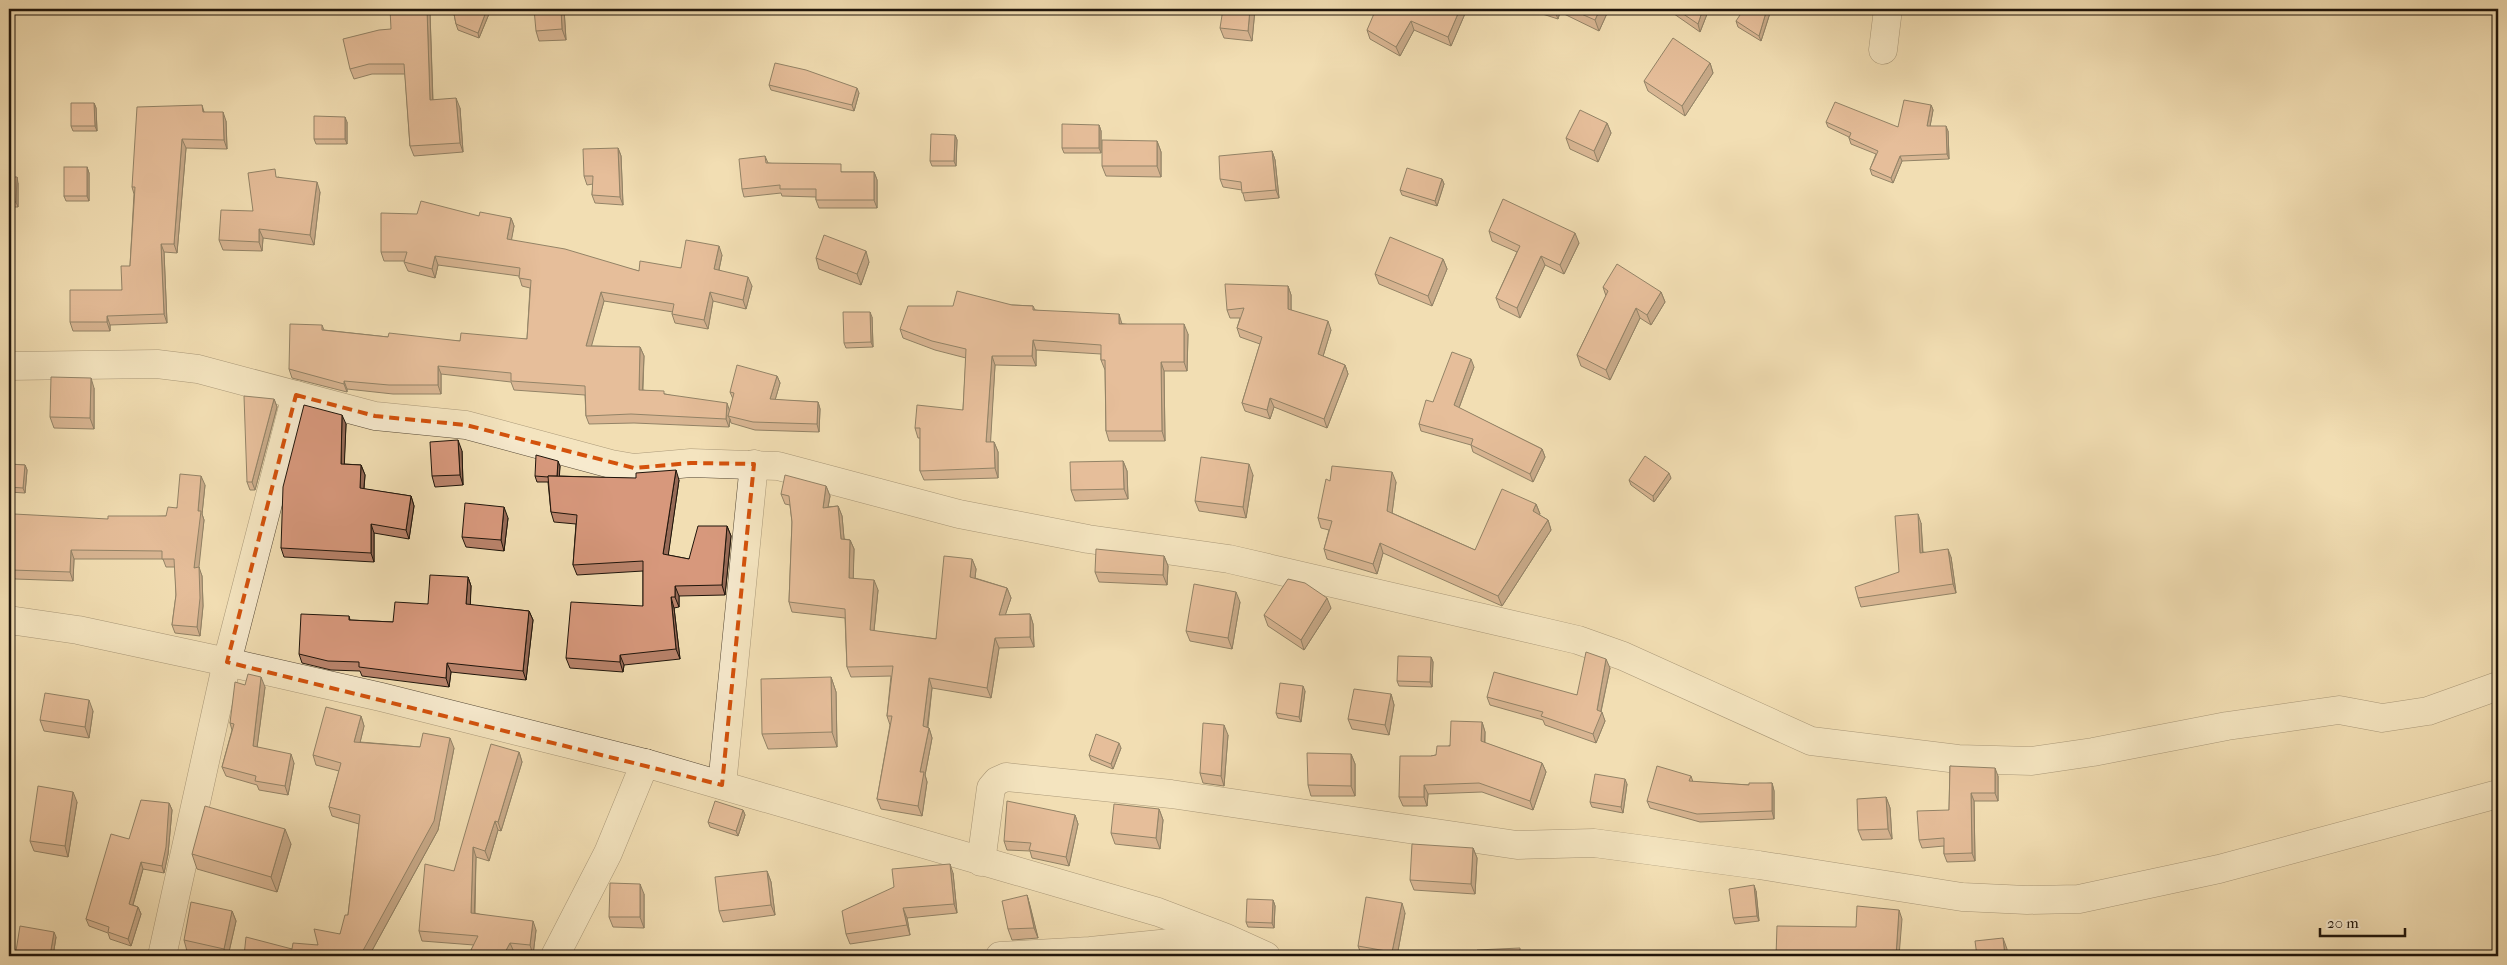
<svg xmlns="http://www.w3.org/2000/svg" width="2507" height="965" viewBox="0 0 2507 965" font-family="'IM FELL French Canon',serif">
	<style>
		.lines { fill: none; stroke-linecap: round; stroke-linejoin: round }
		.minor-casing { stroke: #544735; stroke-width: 29 }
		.minor { stroke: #f7eace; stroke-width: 28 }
		.wall { fill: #b9836b; stroke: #1f150b }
		.shaded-wall { fill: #966a57; stroke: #1f150b }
		.building { fill: #d7987c; stroke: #1f150b }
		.marked { fill: none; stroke: #d4520c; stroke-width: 4; stroke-dasharray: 10 6; stroke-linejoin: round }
	</style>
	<rect width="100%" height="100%" fill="#f2deb3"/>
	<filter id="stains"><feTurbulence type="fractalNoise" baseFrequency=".004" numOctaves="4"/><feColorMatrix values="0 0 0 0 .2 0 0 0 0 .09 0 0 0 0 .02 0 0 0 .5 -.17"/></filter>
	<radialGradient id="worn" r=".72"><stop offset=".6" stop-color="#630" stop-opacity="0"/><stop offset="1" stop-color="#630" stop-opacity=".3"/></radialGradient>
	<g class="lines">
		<!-- minor casing -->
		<g class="minor-casing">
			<g id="minor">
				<polyline points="1883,50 1888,9"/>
				<polyline points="9,366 157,364 198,369 375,416 466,425 611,464 634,468 691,463 778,466 959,514 1088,539 1229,559 1578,640 1623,656 1811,741 1958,759 2032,761 2093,752 2227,726 2339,710 2382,718 2428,711 2498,686"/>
				<polyline points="9,620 78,630 227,662 381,697 645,763 1158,912 1224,937 1266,956"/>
				<polyline points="722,785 754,464"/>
				<polyline points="981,862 991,788 997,781 1006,777 1171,794 1517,845 1594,843 1759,865 1962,897 2027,900 2079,899 2219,869 2498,794"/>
				<polyline points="162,956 227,662 296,395"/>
				<polyline points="555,956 608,853 645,763"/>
				<polyline points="1000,956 1090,951 1220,938"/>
			</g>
		</g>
		<!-- minor -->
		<use href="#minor" class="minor"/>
	</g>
	<!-- wall -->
	<g class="wall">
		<polygon points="9,9 10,9 13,15 9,17"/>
		<polygon points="453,9 491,9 479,38 458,30 456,24"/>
		<polygon points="564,9 566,40 539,41 536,31"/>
		<polygon points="1255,9 1252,41 1224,38 1220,28"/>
		<polygon points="1286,9 1332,9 1331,14 1319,14"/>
		<polygon points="1467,9 1451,46 1414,30 1400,56 1370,39 1367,30"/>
		<polygon points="1530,9 1609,9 1599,31 1560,12 1558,19 1530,10"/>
		<polygon points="1667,9 1709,9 1700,32"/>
		<polygon points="430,13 433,100 460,108 463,152 414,156 410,146 405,74 372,74 354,79 350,69 391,29"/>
		<polygon points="1770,13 1761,41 1738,27 1736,21"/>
		<polygon points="1710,63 1713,73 1685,116 1648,91 1644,81"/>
		<polygon points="769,85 859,93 854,111 771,90"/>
		<polygon points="94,103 96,108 97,131 73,131 71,126"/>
		<polygon points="202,105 204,112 226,121 227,149 186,148 177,253 164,252 167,323 110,325 110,331 73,331 70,322 122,290 130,266 134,194 132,187"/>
		<polygon points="1931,105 1933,110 1930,126 1948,131 1949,159 1902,161 1893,183 1872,175 1870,169 1876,154 1851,144 1849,138 1849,137 1828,127 1826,122 1898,127"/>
		<polygon points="347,122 347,144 316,144 314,139"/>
		<polygon points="1607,123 1611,133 1598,162 1570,149 1566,138"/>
		<polygon points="1099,125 1101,131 1101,153 1064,153 1062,148"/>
		<polygon points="955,135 957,140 956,166 932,166 930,161"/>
		<polygon points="1157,141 1161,152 1161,177 1106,176 1102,166"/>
		<polygon points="618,148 621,156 623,205 595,203 592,195 593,184 587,185 584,176"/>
		<polygon points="1272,151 1275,160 1279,198 1245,201 1242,190 1223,187 1220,179"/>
		<polygon points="765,156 768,163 843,172 874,172 877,180 877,208 819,208 816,200 816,197 782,196 781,193 744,197 742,189"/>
		<polygon points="87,167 89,173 89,201 66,201 64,196"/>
		<polygon points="9,177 18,183 18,207 9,207"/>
		<polygon points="278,177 320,192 314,245 263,238 262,251 223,250 219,240 253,211"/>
		<polygon points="1442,179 1444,184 1437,206 1402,195 1400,190"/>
		<polygon points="479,216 511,218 514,226 511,240 639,271 681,268 722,255 719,270 752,286 746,309 713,301 708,329 675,323 672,314 673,312 604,301 591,346 640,347 644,356 643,390 665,394 730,410 733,399 730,392 777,376 780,383 775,400 818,402 820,409 819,432 755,430 731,423 730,419 729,427 634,423 589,424 586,416 585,395 514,390 511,382 441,374 441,394 393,394 347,389 347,392 292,378 289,369 322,325 324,330 388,337 460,341 527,339 530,288 522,286 519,276 438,265 435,278 408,271 404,262 405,261 384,261 381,252"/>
		<polygon points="1489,231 1579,243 1564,274 1545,265 1520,318 1500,308 1496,298 1517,252 1492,241"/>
		<polygon points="816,258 869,262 861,285 819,269"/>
		<polygon points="1443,259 1447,269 1432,306 1379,284 1375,274"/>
		<polygon points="1288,286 1291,295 1291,310 1331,330 1323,356 1345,365 1348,374 1327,428 1274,407 1270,419 1245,411 1242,403 1260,344 1240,337 1237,328 1240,318 1230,318 1227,310"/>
		<polygon points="1603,287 1661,292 1665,302 1651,325 1640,318 1610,380 1581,366 1577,355 1606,296"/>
		<polygon points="1012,305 1033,306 1035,310 1188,334 1187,371 1164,371 1165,441 1109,441 1106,431 1105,370 1101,360 1101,354 1036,350 1036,366 995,365 990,442 994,442 998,452 998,478 924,480 920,471 920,438 918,438 915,428 963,410 966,358 935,350 903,338 900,329"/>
		<polygon points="872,317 873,347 846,348 844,343"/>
		<polygon points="1474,367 1459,408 1542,449 1545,457 1533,482 1473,452 1471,445 1421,431 1419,424 1433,402"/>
		<polygon points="94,388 94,429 54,428 50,417"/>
		<polygon points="274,399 277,407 255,490 250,490 247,482"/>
		<polygon points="346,424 344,464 361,465 365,475 364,489 411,496 414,506 409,539 374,533 374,562 284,557 281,548"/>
		<polygon points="462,451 463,485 435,487 432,476"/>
		<polygon points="1123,461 1127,471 1128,499 1075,501 1071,490"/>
		<polygon points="9,464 25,465 27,470 25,493 9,492"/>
		<polygon points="560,466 559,476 679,480 668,555 689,559 727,526 731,536 725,595 679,596 679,607 674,608 680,659 624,665 623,672 570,668 566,658 643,606 643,571 577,575 573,565 576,524 554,522 551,512 548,482 537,482 535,476"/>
		<polygon points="1253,475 1246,518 1199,511 1195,501"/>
		<polygon points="1671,478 1654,502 1631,485 1629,480"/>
		<polygon points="1330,481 1396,482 1392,513 1475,550 1536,504 1540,514 1539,515 1548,520 1551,530 1502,606 1383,553 1377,574 1327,559 1324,549 1329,530 1321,528 1318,518"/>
		<polygon points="205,485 202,514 204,520 198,567 202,576 203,606 200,636 175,633 172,625 176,595 175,567 166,567 163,559 74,559 73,581 15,579 12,570 108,519 166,516"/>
		<polygon points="826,486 830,496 828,507 838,506 842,516 844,539 850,540 854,549 853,578 878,590 874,631 936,639 972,559 976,569 975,578 1007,588 1011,598 1005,615 1030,614 1033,624 1034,647 999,648 991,698 932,688 928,727 929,728 932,738 925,775 927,782 922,816 881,809 877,799 890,725 887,716 891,676 851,677 847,667 845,618 792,612 789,602 792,522 790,505 785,504 781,494"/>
		<polygon points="508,518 504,551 466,547 462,537"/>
		<polygon points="1921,523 1923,552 1951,557 1956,593 1861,607 1858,598 1899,572"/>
		<polygon points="1164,556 1168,566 1167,585 1099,582 1095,572"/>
		<polygon points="468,577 471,586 470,605 529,611 533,620 526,680 451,672 449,687 362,676 360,671 331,670 302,663 299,654 349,616 350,620 393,622 428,604"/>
		<polygon points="1240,602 1232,649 1190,641 1186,631"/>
		<polygon points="1331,608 1304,650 1268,626 1264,615"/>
		<polygon points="1431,657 1433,662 1432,687 1399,686 1397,681"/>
		<polygon points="1610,668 1601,712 1605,721 1596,743 1545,725 1543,720 1490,705 1487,697 1577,695"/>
		<polygon points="831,677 836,692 837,747 768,749 762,734"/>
		<polygon points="245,685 265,687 257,747 294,763 288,795 259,790 257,785 226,776 222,767 232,730 230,723"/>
		<polygon points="1305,691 1301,722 1278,718 1276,713"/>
		<polygon points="1391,694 1394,705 1389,735 1352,729 1348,719"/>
		<polygon points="93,711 89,738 44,731 40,720"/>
		<polygon points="361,716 364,726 360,742 420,747 454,748 438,830 369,956 244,956 318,945 340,934 348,915 359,824 332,816 329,807 339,771 316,765 313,755"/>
		<polygon points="1482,722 1485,732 1485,743 1542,763 1546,772 1533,810 1482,792 1428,794 1427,806 1403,806 1399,797 1431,756 1436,755"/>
		<polygon points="1228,735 1224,786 1203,783 1200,773"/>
		<polygon points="1121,748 1113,769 1091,760 1089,755"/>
		<polygon points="519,752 522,762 501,831 498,830 489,861 476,857 475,913 536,930 533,955 514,952 512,956 468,956 474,945 422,941 419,931 454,871"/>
		<polygon points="1351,754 1355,764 1355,796 1311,796 1308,785"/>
		<polygon points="1950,766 1998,776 1998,801 1974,801 1975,861 1947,862 1944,854 1944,846 1922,848 1919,840 1949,810"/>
		<polygon points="1691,776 1693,782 1749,785 1772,783 1774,791 1774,819 1700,822 1650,808 1647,801"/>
		<polygon points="1627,784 1623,813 1592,807 1590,802"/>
		<polygon points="1886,797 1890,808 1892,839 1862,840 1858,830"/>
		<polygon points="77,802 68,857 34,851 30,841"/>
		<polygon points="169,803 172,810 168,854 164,873 143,869 133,905 138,907 141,914 131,946 110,939 108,933 89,926 86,919 129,839"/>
		<polygon points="1159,809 1163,820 1160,849 1115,844 1111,833"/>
		<polygon points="743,810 745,815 738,836 710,827 708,822"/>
		<polygon points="1075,815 1078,824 1069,866 1032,858 1030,851 1007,850 1004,841"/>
		<polygon points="291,844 277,892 197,869 192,854"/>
		<polygon points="1473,848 1477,858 1475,894 1414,890 1410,880"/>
		<polygon points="767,871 771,882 775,915 723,922 719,911"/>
		<polygon points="953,873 957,913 907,918 910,935 850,944 846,934"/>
		<polygon points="1756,891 1759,921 1735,924 1733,918"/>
		<polygon points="644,894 644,928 613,927 609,917"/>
		<polygon points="1027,895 1030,906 1038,938 1012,940 1008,929"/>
		<polygon points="1273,900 1275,906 1274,928 1248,927 1246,922"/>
		<polygon points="232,911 236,921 228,956 214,956 187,951 184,940"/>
		<polygon points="1405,913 1397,956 1362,956 1358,946"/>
		<polygon points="56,937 53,956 18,956 16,951"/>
	</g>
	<!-- shaded-wall -->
	<g class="shaded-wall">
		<polygon points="427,9 429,9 430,13 433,110 430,100"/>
		<polygon points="487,9 491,9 479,38 478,33"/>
		<polygon points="561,9 564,9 566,40 562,29"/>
		<polygon points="1250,9 1255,9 1252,41 1248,31"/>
		<polygon points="1460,9 1467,9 1451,46 1448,37"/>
		<polygon points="1554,9 1559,9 1560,12 1558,19"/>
		<polygon points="1600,9 1609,9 1599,31 1595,20"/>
		<polygon points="1703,9 1709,9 1700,32 1698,24"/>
		<polygon points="1767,9 1770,13 1761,41 1759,36"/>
		<polygon points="1411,21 1414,30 1400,56 1396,47"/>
		<polygon points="1710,63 1713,73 1685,116 1682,106"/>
		<polygon points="857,88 859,93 854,111 852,105"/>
		<polygon points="456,98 460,108 463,152 460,143"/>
		<polygon points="94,103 96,108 97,131 95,126"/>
		<polygon points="1931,105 1933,110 1929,132 1927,126"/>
		<polygon points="223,112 226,121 227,149 224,140"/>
		<polygon points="345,117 347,122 347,144 345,139"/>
		<polygon points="1607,123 1611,133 1598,162 1594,151"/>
		<polygon points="1099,125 1101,131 1101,153 1099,148"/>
		<polygon points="1946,126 1948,131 1949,159 1947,154"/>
		<polygon points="955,135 957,140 956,166 954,161"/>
		<polygon points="182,139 186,148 177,253 174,244"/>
		<polygon points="1157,141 1161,152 1161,177 1157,166"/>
		<polygon points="618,148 621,156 623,205 620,197"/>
		<polygon points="1272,151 1275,160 1279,198 1276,190"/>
		<polygon points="1900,156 1902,161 1893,183 1891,178"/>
		<polygon points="87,167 89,173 89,201 87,196"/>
		<polygon points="874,172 877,180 877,208 874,200"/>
		<polygon points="17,177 18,183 18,207 16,202"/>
		<polygon points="1442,179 1444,184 1437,206 1435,201"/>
		<polygon points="317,182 320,192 314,245 310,235"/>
		<polygon points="511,218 514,226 510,248 507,239"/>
		<polygon points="259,229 263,238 262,251 259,242"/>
		<polygon points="1575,233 1579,243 1564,274 1560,265"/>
		<polygon points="161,244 164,252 167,323 164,314"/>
		<polygon points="719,246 722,255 717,278 714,269"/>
		<polygon points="866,251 869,262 861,285 857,274"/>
		<polygon points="435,256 438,265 435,278 432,269"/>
		<polygon points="1541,256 1545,265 1520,318 1517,308"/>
		<polygon points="1443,259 1447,269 1432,306 1428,296"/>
		<polygon points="748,277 752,286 746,309 743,300"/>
		<polygon points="1288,286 1291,295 1291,318 1288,309"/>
		<polygon points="601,292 604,301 589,355 586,346"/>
		<polygon points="710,292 713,301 708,329 704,320"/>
		<polygon points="1661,292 1665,302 1651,325 1647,315"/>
		<polygon points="1636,308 1640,318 1610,380 1606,370"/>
		<polygon points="870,312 872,317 873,347 871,342"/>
		<polygon points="1119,314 1122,324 1119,324"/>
		<polygon points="107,316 110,325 110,331 107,322"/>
		<polygon points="1328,321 1331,330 1321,363 1318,354"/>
		<polygon points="1184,324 1188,334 1187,371 1184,362"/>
		<polygon points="1033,340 1036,350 1036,366 1032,356"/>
		<polygon points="640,347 644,356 642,398 639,390"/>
		<polygon points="992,356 995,365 990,452 986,442"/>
		<polygon points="1471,359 1474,367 1457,413 1454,405"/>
		<polygon points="1161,362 1164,371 1165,441 1162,431"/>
		<polygon points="1345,365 1348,374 1327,428 1324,419"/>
		<polygon points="438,366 441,374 441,394 438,385"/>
		<polygon points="777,376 780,383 773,407 770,399"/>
		<polygon points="91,378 94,388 94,429 90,418"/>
		<polygon points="344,381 347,389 347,392 344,384"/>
		<polygon points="1270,398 1274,407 1270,419 1267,410"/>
		<polygon points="274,399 277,407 255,490 252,482"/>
		<polygon points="818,402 820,409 819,432 817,424"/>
		<polygon points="727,403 730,412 728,416 730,419 729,427 726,419"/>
		<polygon points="342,415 346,424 344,473 341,464"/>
		<polygon points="458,440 462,451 463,485 460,475"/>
		<polygon points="994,442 998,452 998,478 995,468"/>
		<polygon points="1542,449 1545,457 1533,482 1530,474"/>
		<polygon points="558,461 560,466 559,483 557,478"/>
		<polygon points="1123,461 1127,471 1128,499 1124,489"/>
		<polygon points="1249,464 1253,475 1246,518 1243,507"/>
		<polygon points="25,465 27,470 25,493 23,488"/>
		<polygon points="361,465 365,475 363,498 360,488"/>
		<polygon points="676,470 679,480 667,564 663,554"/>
		<polygon points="1392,472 1396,482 1391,521 1387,511"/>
		<polygon points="1669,473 1671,478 1654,502 1653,496"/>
		<polygon points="201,476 205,485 202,514 204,520 198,576 194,568 198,511"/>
		<polygon points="826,486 830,496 826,518 823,508"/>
		<polygon points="411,496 414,506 409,539 406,530"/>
		<polygon points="1536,504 1540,514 1536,521 1533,511"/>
		<polygon points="838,506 842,516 845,549 841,539"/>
		<polygon points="504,507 508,518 504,551 501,540"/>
		<polygon points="1918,514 1921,523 1923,561 1920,553"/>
		<polygon points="1548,520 1551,530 1502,606 1498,596"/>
		<polygon points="371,524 374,533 374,562 371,553"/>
		<polygon points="727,526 731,536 725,595 722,585"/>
		<polygon points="850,540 854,549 853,588 849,578"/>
		<polygon points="1380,543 1383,553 1377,574 1373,564"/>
		<polygon points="1948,549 1951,557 1956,593 1953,584"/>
		<polygon points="71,550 74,559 73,581 70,572"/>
		<polygon points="1164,556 1168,566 1167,585 1163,575"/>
		<polygon points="972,559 976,569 974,587 970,577"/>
		<polygon points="199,567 202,576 203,606 200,636 197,627"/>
		<polygon points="468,577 471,586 470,614 466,604"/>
		<polygon points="874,580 878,590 873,640 870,630"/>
		<polygon points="675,586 679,596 679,607 675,597"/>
		<polygon points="1007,588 1011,598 1002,625 999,615"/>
		<polygon points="1236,592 1240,602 1232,649 1228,638"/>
		<polygon points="671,597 674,608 680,659 676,649"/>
		<polygon points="1327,598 1331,608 1304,650 1301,640"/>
		<polygon points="529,611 533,620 526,680 523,671"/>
		<polygon points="1030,614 1033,624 1034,647 1030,637"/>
		<polygon points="995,638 999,648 991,698 987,688"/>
		<polygon points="620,655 624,665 623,672 620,662"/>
		<polygon points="1431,657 1433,662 1432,687 1430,682"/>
		<polygon points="1606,659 1610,668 1600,715 1602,712 1605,721 1596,743 1593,734"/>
		<polygon points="447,663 451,672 449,687 446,678"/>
		<polygon points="261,677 265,687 256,755 253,746"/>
		<polygon points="831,677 836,692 837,747 832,732"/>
		<polygon points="929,678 932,688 926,736 923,726"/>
		<polygon points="1303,686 1305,691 1301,722 1299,717"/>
		<polygon points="1391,694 1394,705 1389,735 1385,725"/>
		<polygon points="89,700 93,711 89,738 85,727"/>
		<polygon points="361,716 364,726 358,751 354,742"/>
		<polygon points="1482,722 1485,732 1484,751 1481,741"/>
		<polygon points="1224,725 1228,735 1224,786 1221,776"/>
		<polygon points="929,728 932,738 925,775 927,782 922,816 918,806 920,772"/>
		<polygon points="450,738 454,748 438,830 369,956 360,956"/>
		<polygon points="1119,743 1121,748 1113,769 1111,764"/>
		<polygon points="519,752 522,762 501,831 498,822"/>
		<polygon points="291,754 294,763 288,795 285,786"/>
		<polygon points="1351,754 1355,764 1355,796 1351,786"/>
		<polygon points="1542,763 1546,772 1533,810 1530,801"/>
		<polygon points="1995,768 1998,776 1998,801 1995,793"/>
		<polygon points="1625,779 1627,784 1623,813 1621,807"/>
		<polygon points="1772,783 1774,791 1774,819 1772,811"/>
		<polygon points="1424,785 1428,794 1427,806 1424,797"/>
		<polygon points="73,792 77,802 68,857 65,846"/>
		<polygon points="1971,793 1974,801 1975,861 1972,853"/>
		<polygon points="1886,797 1890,808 1892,839 1888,829"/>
		<polygon points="169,803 172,810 168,854 164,873 162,866"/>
		<polygon points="1159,809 1163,820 1160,849 1156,838"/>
		<polygon points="743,810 745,815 738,836 736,831"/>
		<polygon points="1075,815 1078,824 1069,866 1066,857"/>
		<polygon points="495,821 498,830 489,861 485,851"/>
		<polygon points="285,829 291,844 277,892 271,877"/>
		<polygon points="473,847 476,857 474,922 471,913"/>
		<polygon points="1473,848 1477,858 1475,894 1471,884"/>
		<polygon points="141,862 143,869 131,911 129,904"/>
		<polygon points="950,864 953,873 957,913 954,904"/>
		<polygon points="767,871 771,882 775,915 771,905"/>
		<polygon points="640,884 644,894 644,928 640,917"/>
		<polygon points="1754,885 1756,891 1759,921 1757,916"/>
		<polygon points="1027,895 1030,906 1038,938 1034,928"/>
		<polygon points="1273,900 1275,906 1274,928 1272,923"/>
		<polygon points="1402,903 1405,913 1397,956 1394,956 1392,952"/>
		<polygon points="138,907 141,914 131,946 128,939"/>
		<polygon points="903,908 907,918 910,935 907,925"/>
		<polygon points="1899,910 1902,919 1899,956 1896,956"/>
		<polygon points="232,911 236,921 228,956 227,956 224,949"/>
		<polygon points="533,921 536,930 533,955 530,945"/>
		<polygon points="54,932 56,937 53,956 50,956"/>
		<polygon points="2003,938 2007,949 2007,956 2005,956"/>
		<polygon points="510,943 514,952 512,956 503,956"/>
	</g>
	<!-- building -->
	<g class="building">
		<polygon points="390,9 427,9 430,100 456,98 460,143 410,146 404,64 369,64 350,69 343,39 379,30 391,29"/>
		<polygon points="453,9 487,9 478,33 456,24"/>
		<polygon points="534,9 561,9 562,29 536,31"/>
		<polygon points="1223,9 1250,9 1248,31 1220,28"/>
		<polygon points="1376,9 1460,9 1448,37 1411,21 1396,47 1367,30"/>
		<polygon points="1570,9 1600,9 1595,20"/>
		<polygon points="1676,9 1703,9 1698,24"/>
		<polygon points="1744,9 1767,9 1759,36 1736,21"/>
		<polygon points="1673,38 1710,63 1682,106 1644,81"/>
		<polygon points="775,63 806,70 857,88 852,105 769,85"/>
		<polygon points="1904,100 1931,105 1927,126 1946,126 1947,154 1900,156 1891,178 1870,169 1878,151 1849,138 1851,133 1826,122 1835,102 1898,127"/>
		<polygon points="71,103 94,103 95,126 71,126"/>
		<polygon points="202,105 203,112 223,112 224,140 182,139 174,244 161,244 164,314 107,316 107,322 70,322 70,290 122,290 121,266 130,266 135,187 132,187 137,107"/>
		<polygon points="1580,110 1607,123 1594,151 1566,138"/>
		<polygon points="314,116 345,117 345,139 314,139"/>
		<polygon points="1062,124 1099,125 1099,148 1062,148"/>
		<polygon points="931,134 955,135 954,161 930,161"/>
		<polygon points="1102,140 1157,141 1157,166 1102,166"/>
		<polygon points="618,148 620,197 592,195 593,176 584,176 583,149"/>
		<polygon points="1272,151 1276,190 1242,193 1241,182 1220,179 1219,156"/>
		<polygon points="765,156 766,163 841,164 841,172 874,172 874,200 816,200 816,189 780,189 780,185 742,189 739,159"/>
		<rect x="64" y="167" width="23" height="29"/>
		<polygon points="1407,168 1442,179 1435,201 1400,190"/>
		<polygon points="275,169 276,177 317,182 310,235 259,229 259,242 219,240 221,210 253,211 248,173"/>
		<polygon points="9,177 17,177 16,202 9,202"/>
		<polygon points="1503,199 1575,233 1560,265 1541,256 1517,308 1496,298 1520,246 1489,231"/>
		<polygon points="421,201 479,216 480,212 511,218 507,239 565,249 639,271 640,261 681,268 686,240 719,246 714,269 748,277 743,300 710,292 704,320 672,314 674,304 601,292 586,346 640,347 639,390 664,391 664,394 727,403 726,419 631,414 586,416 585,386 511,381 511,373 438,366 438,385 389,385 344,381 344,384 289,369 290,324 322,325 322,330 388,337 389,333 460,341 461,333 527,339 531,280 519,278 520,268 435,256 432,269 404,262 407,252 381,252 381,213 417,214"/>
		<polygon points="824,235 866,251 857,274 816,258"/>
		<polygon points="1390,237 1443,259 1428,296 1375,274"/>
		<polygon points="1617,264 1661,292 1647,315 1636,308 1606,370 1577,355 1608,291 1603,287"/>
		<polygon points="1225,284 1288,286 1288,309 1328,321 1318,354 1345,365 1324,419 1270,398 1267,410 1242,403 1262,337 1237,328 1244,308 1227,310"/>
		<polygon points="957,291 1012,305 1033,306 1033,310 1119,314 1119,324 1184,324 1184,362 1161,362 1162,431 1106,431 1105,360 1101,360 1101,345 1033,340 1032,356 992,356 986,442 994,442 995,468 920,471 920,428 915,428 917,405 963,410 966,349 932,341 900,329 908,306 953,306"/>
		<polygon points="843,312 870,312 871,342 844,343"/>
		<polygon points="1452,352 1471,359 1454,405 1542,449 1530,474 1471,445 1473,439 1419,424 1426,400 1433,402"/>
		<polygon points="737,365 777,376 770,399 818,402 817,424 753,422 728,416 734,393 730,392"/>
		<polygon points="51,377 91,378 90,418 50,417"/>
		<polygon points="244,396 274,399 252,482 247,482"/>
		<polygon points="304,405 342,415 341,464 361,465 360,488 411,496 406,530 371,524 371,553 281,548 283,487"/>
		<polygon points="458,440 460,475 432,476 430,442"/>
		<polygon points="536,455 558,461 557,476 548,476 548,477 535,476"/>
		<polygon points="1645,456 1669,473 1653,496 1629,480"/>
		<polygon points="1201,457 1249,464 1243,507 1195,501"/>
		<polygon points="1123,461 1124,489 1071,490 1070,462"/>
		<polygon points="9,464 25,465 23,488 9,487"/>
		<polygon points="1332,466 1392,472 1387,511 1475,550 1502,489 1536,504 1533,511 1548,520 1498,596 1380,543 1373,564 1324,549 1332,521 1318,518 1326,479 1330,481"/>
		<polygon points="676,470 663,554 689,559 698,526 727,526 722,585 675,586 675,597 671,597 676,649 620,655 620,662 566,658 571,602 643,606 643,561 573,565 577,515 551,512 548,476 636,478 636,473"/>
		<polygon points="180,474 201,476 198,511 201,511 194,568 199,567 200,598 197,627 172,625 176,595 174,559 162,559 162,551 71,550 70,572 12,570 14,514 108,519 108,516 166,516 168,507 177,508"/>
		<polygon points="785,475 826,486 823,508 838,506 841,539 850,540 849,578 874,580 870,630 936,639 944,556 972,559 970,577 1007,588 999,615 1030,614 1030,637 995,638 987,688 929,678 923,726 929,728 920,772 924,772 918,806 877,799 892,716 887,716 893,666 847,667 845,609 789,602 792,522 789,496 781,494"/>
		<polygon points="465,503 504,507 501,540 462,537"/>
		<polygon points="1918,514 1920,553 1948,549 1953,584 1858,598 1855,587 1899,572 1895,516"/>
		<polygon points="1096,549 1164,556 1163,575 1095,572"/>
		<polygon points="430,575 468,577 466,604 529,611 523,671 447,663 446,678 359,667 359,662 328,661 299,654 301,614 349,616 349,620 393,622 395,602 428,604"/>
		<polygon points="1288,579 1305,583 1327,598 1301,640 1264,615"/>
		<polygon points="1194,584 1236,592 1228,638 1186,631"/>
		<polygon points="1586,652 1606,659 1597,710 1602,712 1593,734 1541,716 1543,712 1487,697 1494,672 1577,695"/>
		<polygon points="1398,656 1431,657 1430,682 1397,681"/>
		<polygon points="248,674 261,677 253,746 291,754 285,786 255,781 256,776 222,767 234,724 230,723 235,682 245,685"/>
		<polygon points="831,677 832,732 762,734 761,679"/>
		<polygon points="1280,683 1303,686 1299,717 1276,713"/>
		<polygon points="1354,689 1391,694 1385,725 1348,719"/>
		<polygon points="45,693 89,700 85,727 40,720"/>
		<polygon points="326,707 361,716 354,742 420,747 423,733 450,738 434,821 360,956 244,956 246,937 292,949 293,943 318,945 314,929 340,934 345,915 348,915 360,815 329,807 341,763 313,755"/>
		<polygon points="1451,721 1482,722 1481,741 1542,763 1530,801 1479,783 1424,785 1424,797 1399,797 1400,756 1431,756 1436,755 1437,746 1450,746"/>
		<polygon points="1203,723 1224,725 1221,776 1200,773"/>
		<polygon points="1096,734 1119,743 1111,764 1089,755"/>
		<polygon points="491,744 519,752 498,822 495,821 485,851 473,847 471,913 533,921 530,945 510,943 503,956 468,956 478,936 419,931 425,864 454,871"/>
		<polygon points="1307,753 1351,754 1351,786 1308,785"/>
		<polygon points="1657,766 1691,776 1689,781 1749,785 1749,783 1772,783 1772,811 1697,814 1647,801"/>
		<polygon points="1950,766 1995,768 1995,793 1971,793 1972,853 1944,854 1944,838 1919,840 1917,811 1949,810"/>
		<polygon points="1595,774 1625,779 1621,807 1590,802"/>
		<polygon points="38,786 73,792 65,846 30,841"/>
		<polygon points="1886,797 1888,829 1858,830 1857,799"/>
		<polygon points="141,800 169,803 166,847 162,866 141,862 129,904 138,907 128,939 108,932 109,927 86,919 111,834 129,839"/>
		<polygon points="715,801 743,810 736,831 708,822"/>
		<polygon points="1007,801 1075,815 1066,857 1029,850 1031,843 1004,841"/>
		<polygon points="1114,804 1159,809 1156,838 1111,833"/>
		<polygon points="205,806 285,829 271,877 192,854"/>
		<polygon points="1412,844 1473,848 1471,884 1410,880"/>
		<polygon points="950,864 954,904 903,908 907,925 846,934 842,911 894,887 892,869"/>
		<polygon points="767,871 771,905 719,911 715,877"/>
		<polygon points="610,883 640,884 640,917 609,917"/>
		<polygon points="1754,885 1757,916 1733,918 1729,889"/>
		<polygon points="1027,895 1034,928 1008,929 1002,901"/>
		<polygon points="1366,897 1402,903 1392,952 1358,946"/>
		<polygon points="1247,899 1273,900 1272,923 1246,922"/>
		<polygon points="191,902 232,911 224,949 184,940"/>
		<polygon points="1857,906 1899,910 1896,956 1776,956 1777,926 1856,927"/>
		<polygon points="20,926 54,932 50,956 40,956 16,951"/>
		<polygon points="2003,938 2005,956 1977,956 1975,941"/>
		<polygon points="1520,948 1520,956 1477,956 1477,950"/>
	</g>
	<!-- marked area -->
	<path d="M0 0H2507V965H0ZM296,395L375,416L466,425L634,468L691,463L754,464L722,785L227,662Z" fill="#f2deb3" fill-opacity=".55" fill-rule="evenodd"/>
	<path class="marked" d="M296,395L375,416L466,425L634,468L691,463L754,464L722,785L227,662Z"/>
	<!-- margin -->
	<rect width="2507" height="965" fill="none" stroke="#f2deb3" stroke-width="30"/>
	<rect x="10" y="10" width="2487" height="945" fill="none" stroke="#1f150b" stroke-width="2.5"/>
	<rect x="15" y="15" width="2477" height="935" fill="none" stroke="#1f150b"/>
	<!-- scale -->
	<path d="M2320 928v8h85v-8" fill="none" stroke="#1f150b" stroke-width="2.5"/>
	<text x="2327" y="928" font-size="15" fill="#1f150b" stroke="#f7eace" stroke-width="4" paint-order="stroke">20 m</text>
	<rect width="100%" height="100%" filter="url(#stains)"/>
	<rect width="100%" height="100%" fill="url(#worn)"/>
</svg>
